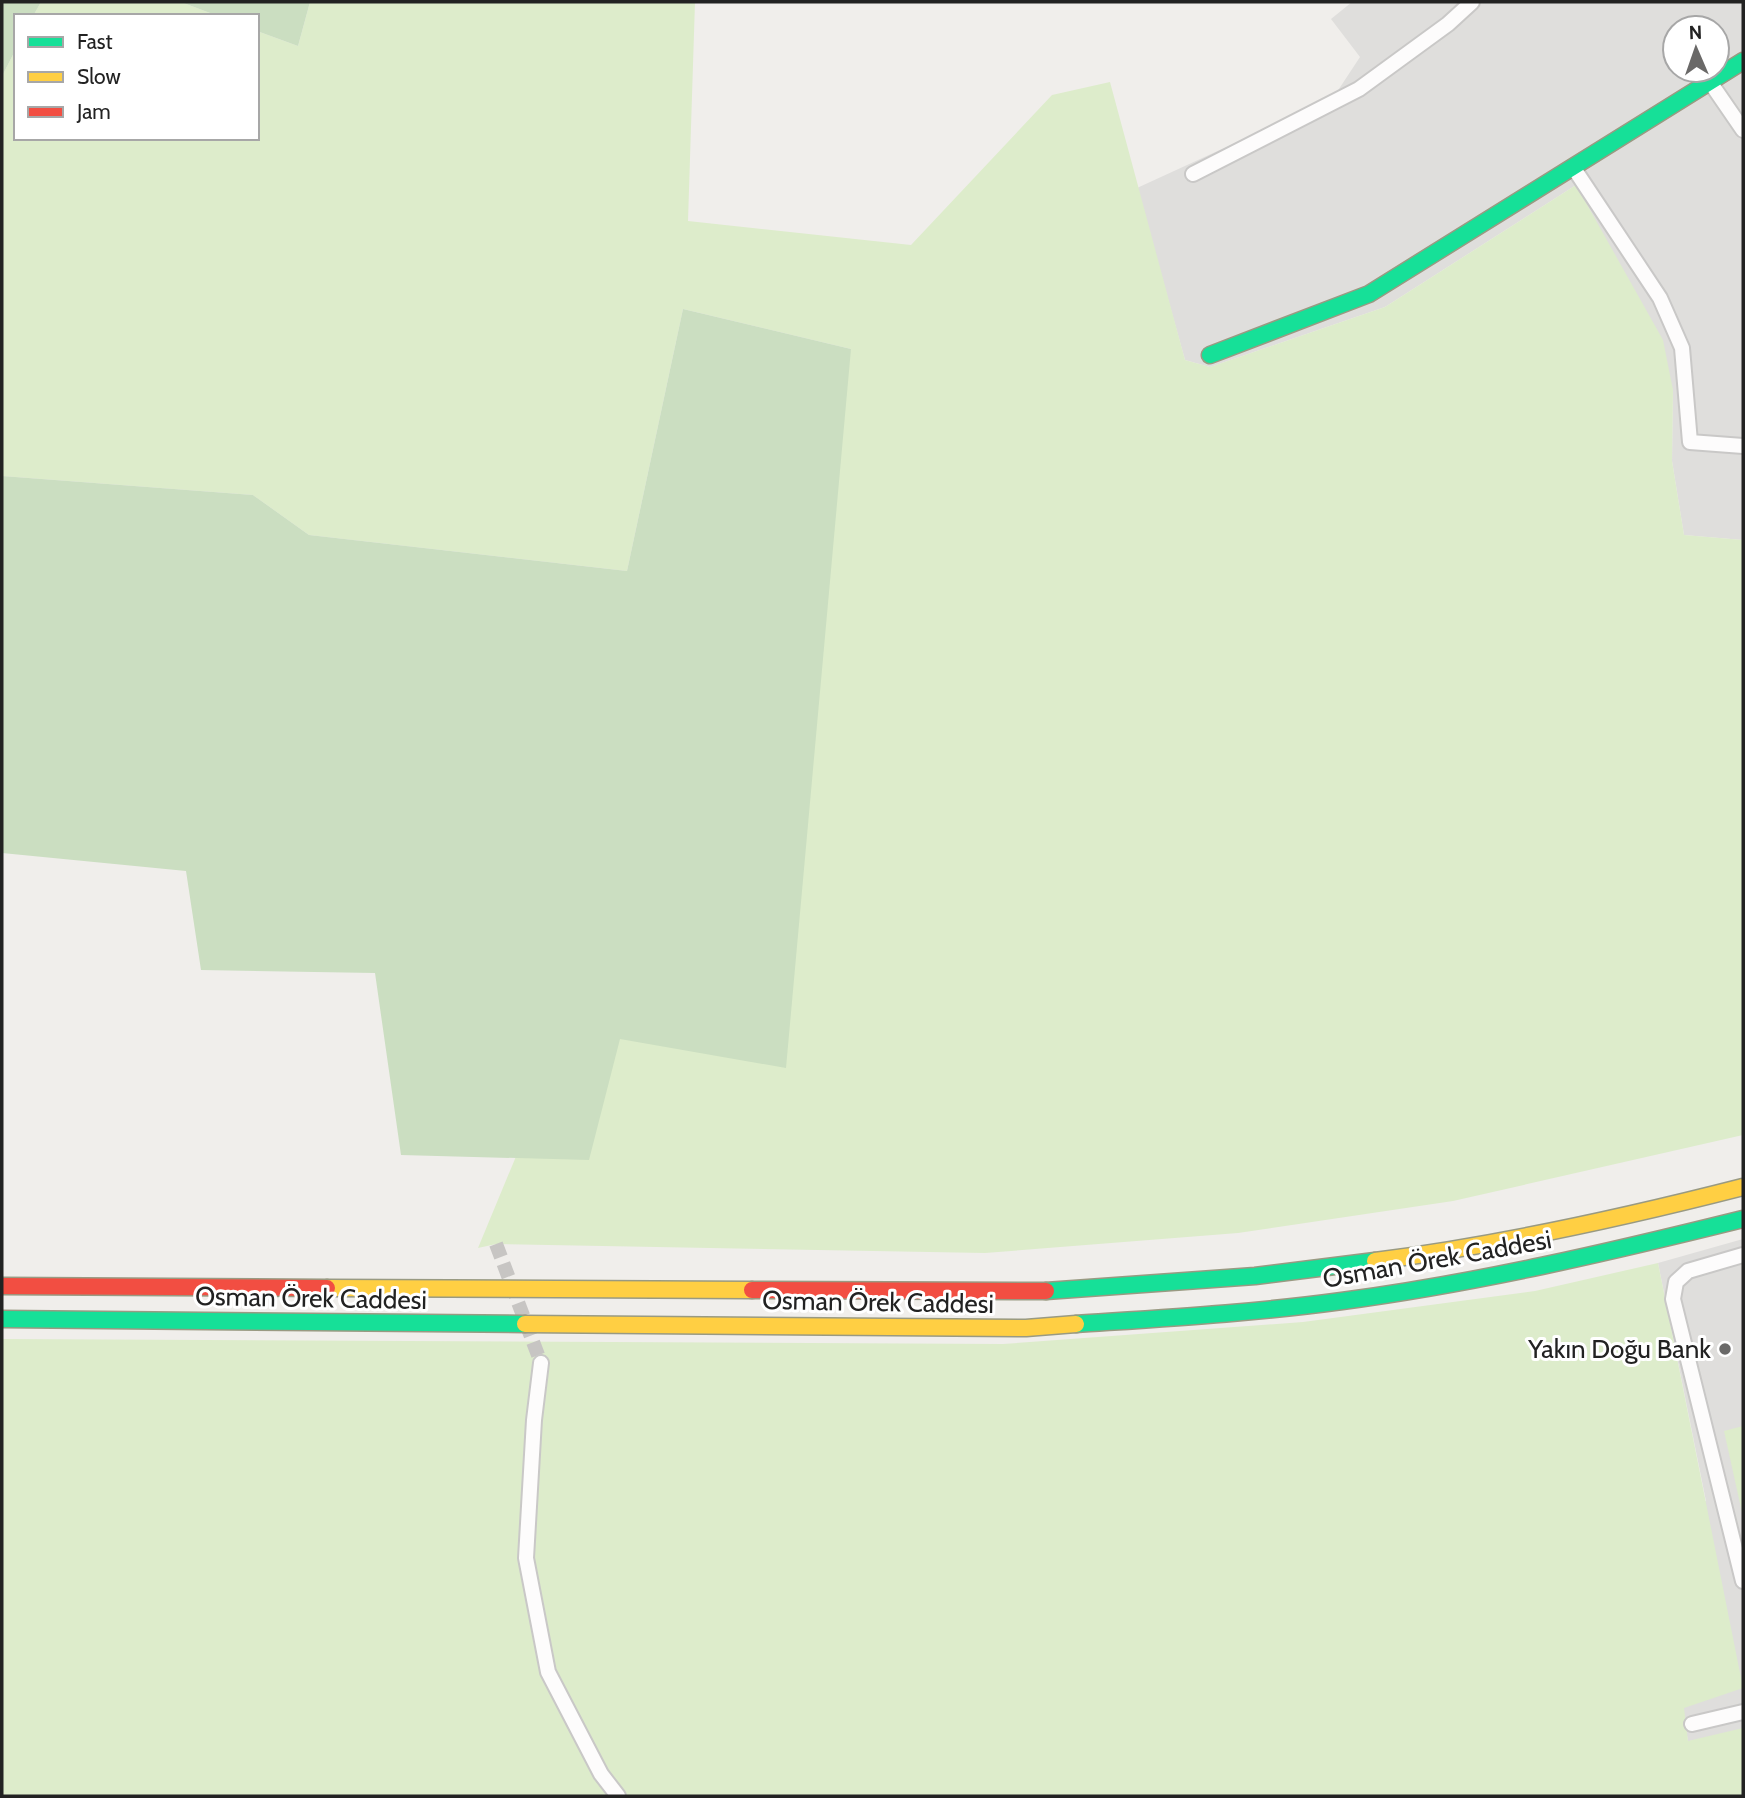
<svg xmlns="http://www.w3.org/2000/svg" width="1745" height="1798" viewBox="0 0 1745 1798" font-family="Cabin,sans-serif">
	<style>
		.residential { fill: #dfdedc; fill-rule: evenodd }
		.grass { fill: #ddeccb }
		.forest { fill: #cbdec1 }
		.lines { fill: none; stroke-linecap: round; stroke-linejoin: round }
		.street-tunnel { stroke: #c7c5c3; stroke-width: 14; stroke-dasharray: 14 7; stroke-linecap: butt }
		.street-casing { stroke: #c9c8c7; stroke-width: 18 }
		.fast-casing { stroke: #999a82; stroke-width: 19 }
		.slow-casing { stroke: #999a82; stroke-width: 19 }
		.jam-casing { stroke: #999a82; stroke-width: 19 }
		.street { stroke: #fdfcfc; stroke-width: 14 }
		.fast { stroke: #16e098; stroke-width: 16 }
		.slow { stroke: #ffcf43; stroke-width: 16 }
		.jam { stroke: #f24e42; stroke-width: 16 }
		.poi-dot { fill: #6a6968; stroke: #fff; stroke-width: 2.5 }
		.labels { text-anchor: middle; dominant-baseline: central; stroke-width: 6; stroke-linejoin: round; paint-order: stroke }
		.street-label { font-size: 26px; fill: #222; stroke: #fff }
		.poi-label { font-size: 26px; fill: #222; stroke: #fff; text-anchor: end }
	</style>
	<rect width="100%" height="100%" fill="#f0eeeb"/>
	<!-- residential -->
	<g class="residential">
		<path d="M1352,2H1743V540L1684,535L1672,461L1673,390L1576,185L1385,307L1210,367L1185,360L1137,188L1333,98L1360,57L1331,19ZM1675,28H1717V70H1675Z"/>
		<polygon points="1743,1239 1743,1763 1688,1741 1649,1515 1706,1501 1658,1263"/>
	</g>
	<!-- grass -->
	<g class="grass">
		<polygon points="41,2 181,2 218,16 33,16"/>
		<polygon points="310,2 695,2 688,221 911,245 1052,95 1110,82 1185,360 1210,367 1385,307 1576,185 1663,340 1673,390 1672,461 1684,535 1743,540 1743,1135 1453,1201 1238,1233 985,1253 496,1244 478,1248 851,349 683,309 627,571 309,535 253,495 2,476 2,76 16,49 16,138 257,138 257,31 298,46"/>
		<polygon points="1658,1263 1743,1688 1684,1708 1688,1741 1743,1728 1743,1796 2,1796 2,1339 1003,1344 1303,1322 1535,1291"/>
		<polygon points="1743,1426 1743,1517 1724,1431"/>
	</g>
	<!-- forest -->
	<g class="forest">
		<polygon points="2,2 41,2 33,16 16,16 16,49 2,76"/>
		<polygon points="181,2 310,2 298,46 257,31 257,16 218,16"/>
		<polygon points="683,309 851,349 786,1068 620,1039 589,1160 401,1155 375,973 201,970 186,871 2,853 2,476 253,495 309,535 627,571"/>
	</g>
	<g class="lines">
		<!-- street-tunnel -->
		<polyline class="street-tunnel" points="496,1244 541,1363"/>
		<!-- street casing -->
		<g class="street-casing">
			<g id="street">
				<polyline points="1710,82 1743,130"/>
				<polyline points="1573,167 1660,298 1682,348 1690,442 1743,446"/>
				<polyline points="1193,174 1359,89 1448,24 1472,2"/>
				<polyline points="1743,1255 1688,1271 1676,1282 1673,1299 1743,1581"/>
				<polyline points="541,1363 534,1420 526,1558 548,1672 601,1774 618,1796"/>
				<polyline points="1692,1724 1743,1712"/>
			</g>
		</g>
		<!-- fast casing -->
		<g class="fast-casing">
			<g id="fast">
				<polyline points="1210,355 1369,294 1743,61"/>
				<polyline points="1046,1291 1255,1276 1375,1261"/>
				<polyline points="2,1319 525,1324"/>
				<path d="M1076,1324C1165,1318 1254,1313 1342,1301C1477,1283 1610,1252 1743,1219"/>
			</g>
		</g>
		<!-- slow casing -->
		<g class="slow-casing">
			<g id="slow">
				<path d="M1375,1261C1500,1245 1622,1218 1743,1187"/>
				<polyline points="327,1288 752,1290"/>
				<polyline points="525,1324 1026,1328 1076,1324"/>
			</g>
		</g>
		<!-- jam casing -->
		<g class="jam-casing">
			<g id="jam">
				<polyline points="2,1286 327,1288"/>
				<polyline points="752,1290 1046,1291"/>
			</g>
		</g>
		<!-- street -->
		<use href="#street" class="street"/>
		<!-- fast -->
		<use href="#fast" class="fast"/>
		<!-- slow -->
		<use href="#slow" class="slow"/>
		<!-- jam -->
		<use href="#jam" class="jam"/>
	</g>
	<!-- markers -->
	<circle class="poi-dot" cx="1725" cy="1349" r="7"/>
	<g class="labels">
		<!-- street labels -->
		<g class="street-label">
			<text transform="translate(1437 1259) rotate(-10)">Osman Örek Caddesi</text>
			<text transform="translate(311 1298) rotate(1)">Osman Örek Caddesi</text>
			<text transform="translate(878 1302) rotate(1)">Osman Örek Caddesi</text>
		</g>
		<!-- poi labels -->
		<g class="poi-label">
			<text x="1711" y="1349">Yakın Doğu Bank</text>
		</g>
	</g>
	<!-- border -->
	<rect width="1745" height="1798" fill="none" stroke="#222222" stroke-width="7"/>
	<!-- legend -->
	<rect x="14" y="14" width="245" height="126" fill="#ffffff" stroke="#a7a7a7" stroke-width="2"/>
	<rect x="28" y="37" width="35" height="10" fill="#16e098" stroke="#a7a7a7" stroke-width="2"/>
	<text x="77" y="49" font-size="21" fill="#222222">Fast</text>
	<rect x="28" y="72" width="35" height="10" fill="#ffcf43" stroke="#a7a7a7" stroke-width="2"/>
	<text x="77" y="84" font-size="21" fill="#222222">Slow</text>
	<rect x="28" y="107" width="35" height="10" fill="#f24e42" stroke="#a7a7a7" stroke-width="2"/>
	<text x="77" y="119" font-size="21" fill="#222222">Jam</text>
	<!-- north arrow -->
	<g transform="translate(1696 49) rotate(358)"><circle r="33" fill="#ffffff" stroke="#a7a7a7" stroke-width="2"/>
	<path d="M0-5L12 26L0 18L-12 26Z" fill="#6a6968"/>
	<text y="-10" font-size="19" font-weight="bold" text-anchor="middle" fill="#222222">N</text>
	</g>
</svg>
